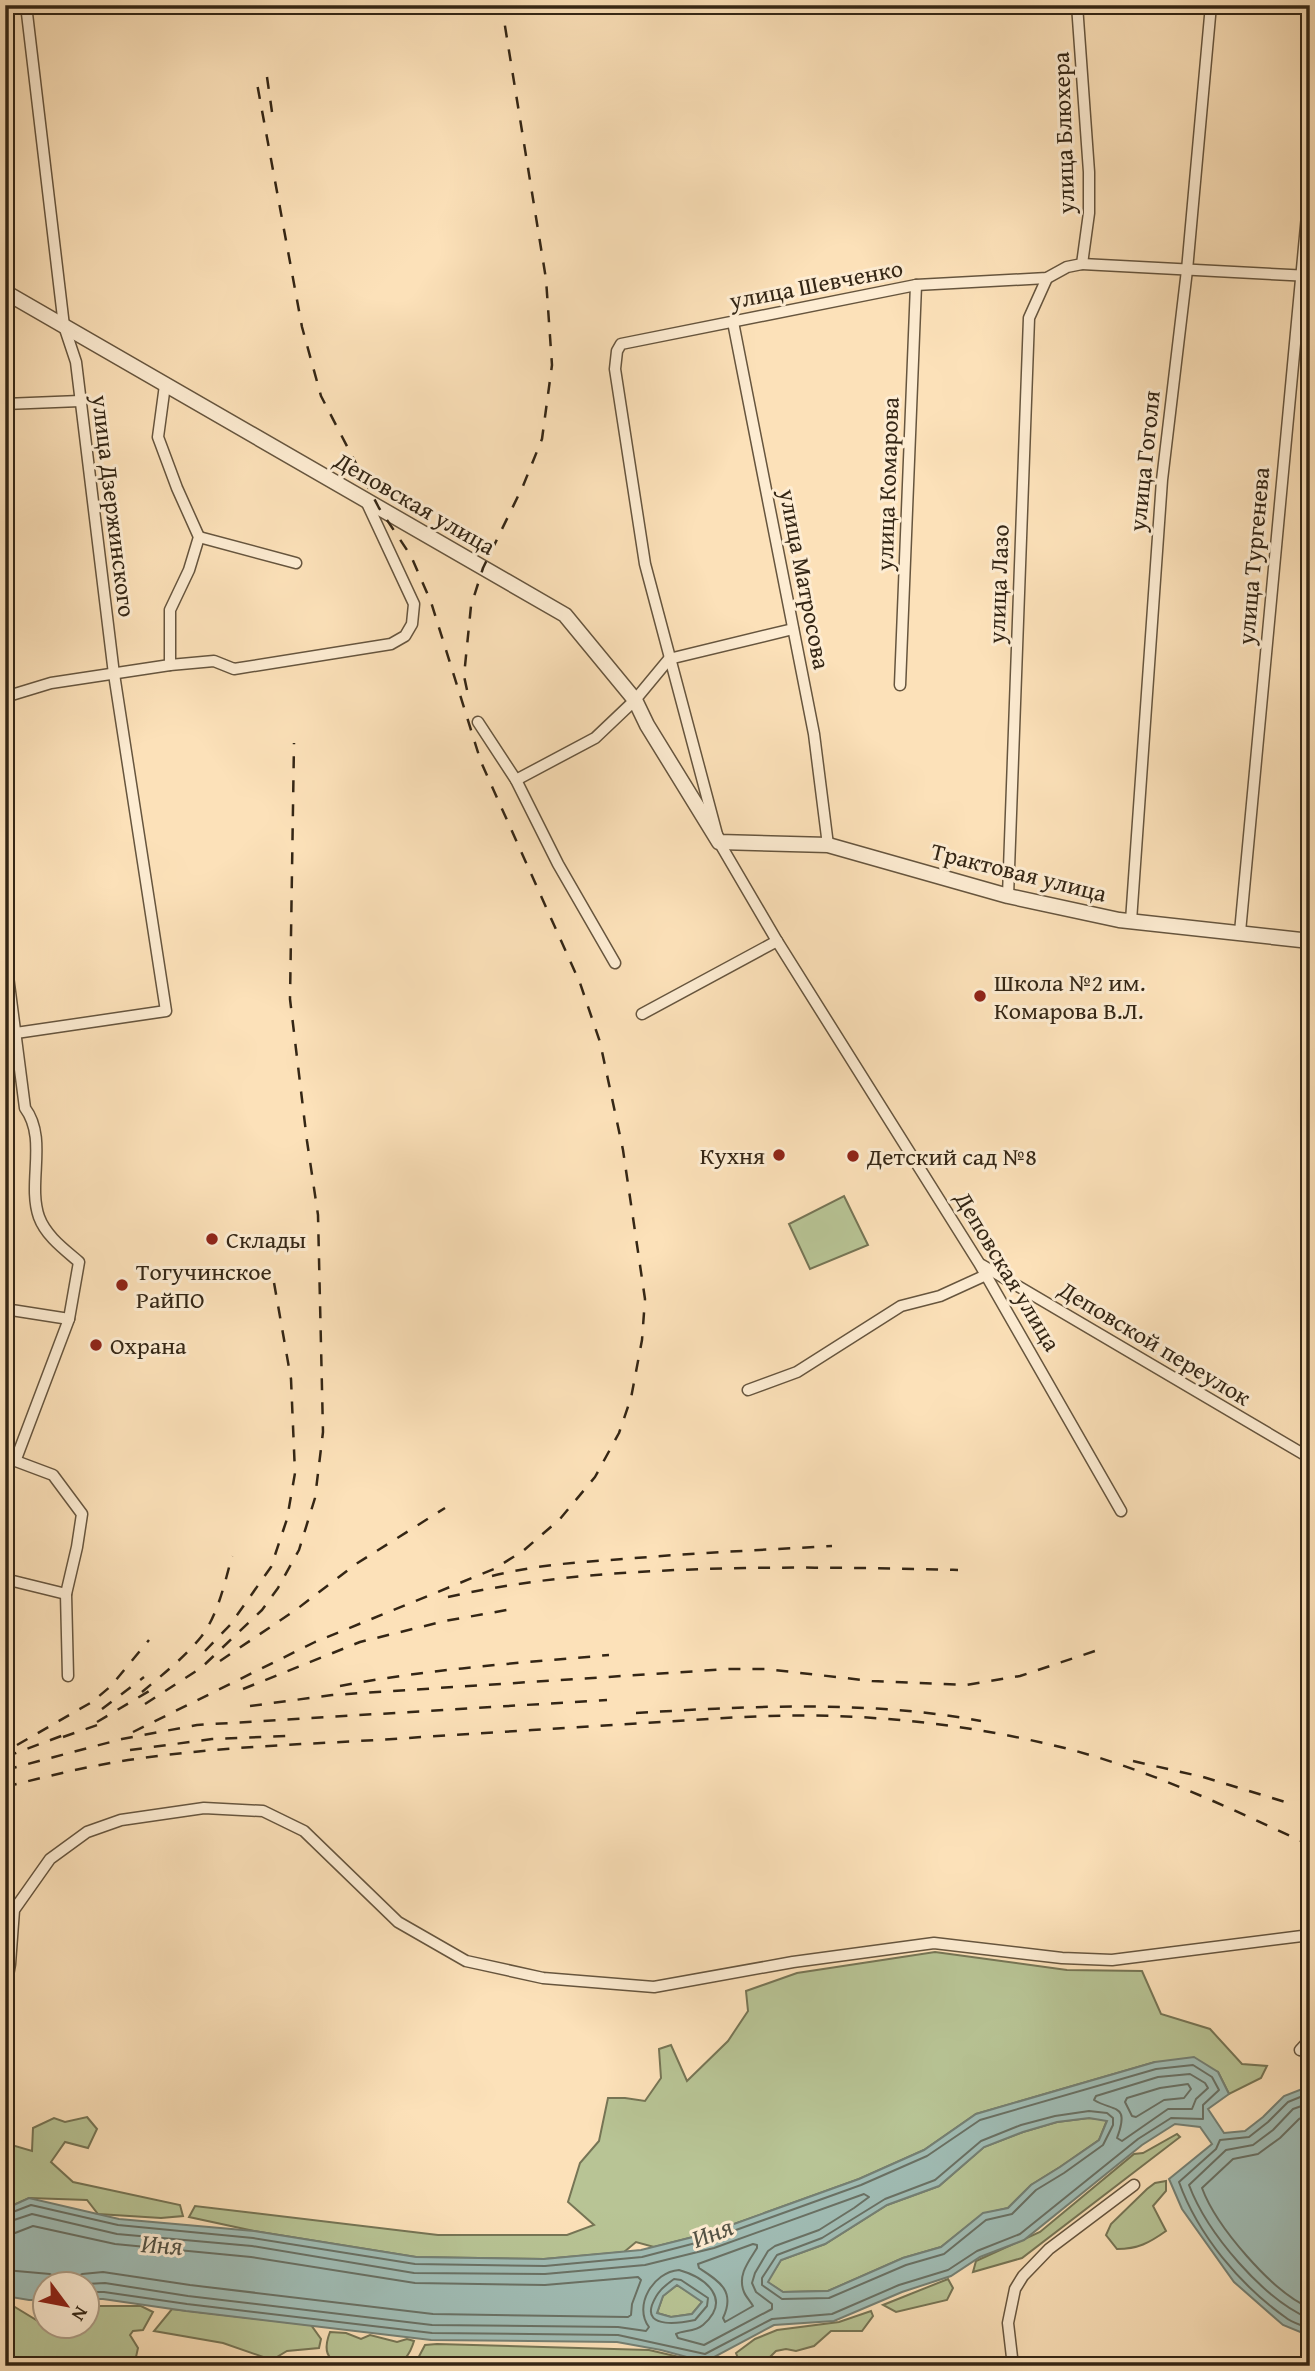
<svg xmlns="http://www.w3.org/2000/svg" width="1315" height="2371" viewBox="0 0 1315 2371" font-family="'Gentium Book Plus',serif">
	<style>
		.green { fill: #b8c495; stroke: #767555; stroke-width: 2 }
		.water { fill: #a0bcb4; stroke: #758074; stroke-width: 2; fill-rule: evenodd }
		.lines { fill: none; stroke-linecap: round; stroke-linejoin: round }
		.shore { stroke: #6a7164; stroke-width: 2 }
		.minor-casing { stroke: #66553e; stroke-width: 13 }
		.tertiary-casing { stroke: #66553e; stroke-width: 17 }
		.minor { stroke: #fdecd2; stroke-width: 10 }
		.tertiary { stroke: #fdecd2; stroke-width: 14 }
		.rail { stroke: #342615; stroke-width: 2.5; stroke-dasharray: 12 12; stroke-linecap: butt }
		.poi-dot { fill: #8f2418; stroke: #fdecd2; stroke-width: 2.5 }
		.labels { text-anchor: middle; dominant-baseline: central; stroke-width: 6; stroke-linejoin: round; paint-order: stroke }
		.street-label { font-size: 24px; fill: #342615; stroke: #fdecd2 }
		.poi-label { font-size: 24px; fill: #342615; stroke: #fdecd2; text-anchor: start }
		.water-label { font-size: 26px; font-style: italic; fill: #545345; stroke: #fdecd2 }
	</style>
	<rect width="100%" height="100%" fill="#fce1b9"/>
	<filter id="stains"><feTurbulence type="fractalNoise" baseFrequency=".00286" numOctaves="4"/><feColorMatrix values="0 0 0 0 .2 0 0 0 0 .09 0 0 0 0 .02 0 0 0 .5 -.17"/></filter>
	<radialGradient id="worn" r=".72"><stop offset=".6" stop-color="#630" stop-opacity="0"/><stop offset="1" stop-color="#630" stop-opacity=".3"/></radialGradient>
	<!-- green -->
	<g class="green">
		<polygon points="844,1196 868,1245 810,1269 789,1224"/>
		<polygon points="935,1952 1067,1970 1142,1971 1161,2014 1210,2029 1242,2064 1267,2066 1261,2078 1229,2094 1218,2072 1155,2062 976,2114 924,2150 859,2179 709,2233 654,2247 636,2242 624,2252 544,2259 416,2257 254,2231 189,2217 195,2206 438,2235 567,2235 594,2225 568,2202 580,2163 599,2141 608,2098 625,2098 645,2101 661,2078 659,2049 671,2045 687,2081 728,2041 748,2011 746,1991 797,1973"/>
		<polygon points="87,2117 97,2129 88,2148 65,2142 51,2162 73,2182 180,2205 183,2216 161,2218 98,2214 87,2200 29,2198 5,2209 5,2143 32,2151 33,2128 54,2118 65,2122"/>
		<polygon points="1089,2118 1107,2120 1099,2140 1060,2167 1031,2185 1008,2208 983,2214 941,2247 903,2258 828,2291 783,2292 767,2282 781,2260 825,2244 887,2205 939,2186 984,2147 1023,2132 1057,2122"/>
		<polygon points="1177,2134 1180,2137 1022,2258 973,2272 976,2261 1040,2232 1134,2154 1143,2153"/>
		<path d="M1166,2181V2191L1153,2206L1166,2231C1149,2243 1138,2249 1117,2249L1106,2235L1111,2224L1147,2189L1155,2183Z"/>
		<polygon points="948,2279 953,2288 947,2300 896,2312 883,2305"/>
		<polygon points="677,2285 703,2301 692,2314 671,2317 657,2313 663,2296"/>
		<polygon points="5,2301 38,2321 45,2315 46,2326 88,2326 88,2306 141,2306 153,2312 143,2330 133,2331 130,2335 138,2348 134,2366 5,2366"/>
		<polygon points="172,2309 311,2325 321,2339 319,2348 287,2351 272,2360 223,2343 154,2331"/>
		<polygon points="871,2311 873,2316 862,2331 831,2331 814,2346 796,2351 786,2349 776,2351 761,2366 741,2366 736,2353 755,2339 777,2330 839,2322"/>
		<path d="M330,2332L346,2333L361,2339L370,2335L397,2342L407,2339L414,2341C411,2351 406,2362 394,2366C386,2368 375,2366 367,2366C343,2366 317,2365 330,2332Z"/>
		<polygon points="437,2344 649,2350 718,2366 416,2366 415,2364 425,2345"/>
	</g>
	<!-- water -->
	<path class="water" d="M1194,2057L1218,2072L1229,2094L1208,2109L1224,2133L1245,2131L1263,2117L1284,2096L1310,2086V2336L1283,2325L1234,2282L1182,2209L1169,2179L1212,2144L1200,2127L1175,2124L1142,2145L1024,2240L980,2257L951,2276L902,2292L834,2321L774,2325L705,2362L661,2350L617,2342L431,2340L186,2311L103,2299H88V2284H46L45,2300H29L5,2296V2209L29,2198L119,2219L254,2231L416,2257L544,2259L641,2250L709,2233L859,2179L924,2150L976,2114L1155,2062ZM1089,2118L1107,2121L1099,2140L1060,2167L1031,2185L1008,2208L983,2213L941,2247L903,2258L828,2291L783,2292L768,2282L781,2260L825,2244L887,2205L939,2186L984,2147L1023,2132L1057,2122ZM677,2285L702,2302L692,2314L671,2317L657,2313L663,2296Z"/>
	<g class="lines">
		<!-- shore -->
		<g class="shore">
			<path d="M1190,2074L1205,2083L1208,2088L1196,2099L1192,2109H1168L1122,2141L1117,2138C1130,2103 1114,2112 1094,2100L1096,2096L1158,2077Z"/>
			<polygon points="1188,2084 1191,2089 1184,2098 1164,2100 1136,2117 1132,2116 1125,2102 1127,2098 1160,2088"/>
			<path d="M1310,2093L1288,2102L1268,2122L1249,2137L1220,2140L1216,2149L1179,2182C1198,2235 1240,2285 1285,2317C1292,2323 1302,2325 1310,2329"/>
			<path d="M1310,2103L1293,2109L1273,2130L1253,2145L1226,2150L1189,2185C1207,2233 1263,2299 1310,2319"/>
			<polygon points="1089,2111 1107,2113 1113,2118 1113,2125 1103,2145 1064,2173 1036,2190 1012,2214 986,2220 944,2254 906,2265 829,2298 782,2299 762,2285 762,2278 777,2255 822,2238 885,2199 935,2180 981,2141 1021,2125 1055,2116"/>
			<path d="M1310,2114L1299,2119L1280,2138L1258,2154L1233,2159L1202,2188C1216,2226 1272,2292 1310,2308"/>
			<polyline points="5,2215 31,2205 118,2225 253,2238 415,2264 545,2266 642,2257 711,2239 861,2185 927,2156 980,2120 1156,2069 1193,2065 1212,2077 1219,2090 1203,2105 1203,2119 1171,2118 1138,2139 1020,2234 977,2251 948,2270 899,2285 832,2314 772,2319 705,2354 618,2335 432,2333 187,2304 104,2292 88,2292"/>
			<path d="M5,2223L32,2214L117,2234L252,2246L414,2273L545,2274L645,2265L714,2248L864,2194L869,2197L854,2208L819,2230L775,2246L768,2251L755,2273L752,2283L756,2292L772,2304V2309L704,2345L678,2338L676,2334C684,2330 695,2332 703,2325C732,2300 707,2278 679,2270C653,2272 633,2306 649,2327L646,2331L618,2327L432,2325L188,2296L105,2283L86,2284"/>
			<polyline points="5,2234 15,2233 33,2226 115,2244 251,2257 415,2283 545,2285 638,2277 641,2280 632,2304 631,2315 628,2317 433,2314 190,2285 103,2272 82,2274 66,2283 50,2274 5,2270"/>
			<path d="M753,2244L757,2245V2248C749,2261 737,2275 744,2292C746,2297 751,2302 753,2306L725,2322L723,2318C736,2291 719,2281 699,2268L698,2264Z"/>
			<path d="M674,2279L681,2280L708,2298L707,2306L695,2320C681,2323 644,2329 652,2305C657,2292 663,2287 674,2279Z"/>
		</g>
		<!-- minor casing -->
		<g class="minor-casing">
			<g id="minor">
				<polyline points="1077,5 1089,172 1089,213 1082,264 1067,267 1047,278 916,285 621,344 617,351 615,369 645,564 719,842 777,941 979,1263 1121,1511"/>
				<polyline points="1082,264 1310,276"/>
				<polyline points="733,322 814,734 828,845"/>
				<polyline points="165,385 158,437 177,488 199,537 189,570 170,610 170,665"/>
				<polyline points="5,404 80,401"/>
				<polyline points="199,537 296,563"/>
				<polyline points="900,685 916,285"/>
				<polyline points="5,697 51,683 170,665 214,661 234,669 391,644 405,636 412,624 414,604 366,501"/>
				<polyline points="478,722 516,780 595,738 635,700 669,659 793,629"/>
				<polyline points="516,780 558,864 615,963"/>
				<polyline points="1008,896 1029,318 1047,278"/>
				<polyline points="1131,921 1162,480 1187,270 1211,5"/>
				<polyline points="1240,932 1310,183"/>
				<path d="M5,953L25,1108C48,1139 27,1183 39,1217C46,1236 64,1249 79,1262L69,1319L16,1459"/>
				<polyline points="642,1014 777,941"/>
				<polyline points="16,1033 166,1011 114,674 76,362 64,326 26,5"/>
				<polyline points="982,1265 1310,1458"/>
				<polyline points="5,1309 69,1319"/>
				<polyline points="748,1390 797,1372 901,1306 940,1296 986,1275"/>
				<polyline points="5,1457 53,1475 82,1514 77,1547 66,1594 68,1676"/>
				<polyline points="5,1579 66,1594"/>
				<polyline points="5,1992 10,1964 14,1910 50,1859 87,1832 121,1820 204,1808 263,1811 304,1831 398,1922 466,1961 543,1978 654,1987 793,1962 934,1943 1062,1958 1112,1960 1310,1935"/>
				<polyline points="1310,2039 1300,2050 1310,2053"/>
				<polyline points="1013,2366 1008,2323 1015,2289 1023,2276 1049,2249 1134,2185"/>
			</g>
		</g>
		<!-- tertiary casing -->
		<g class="tertiary-casing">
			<polyline id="tertiary" points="5,292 565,615 635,700 647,725 719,842 828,845 1008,896 1119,920 1310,941"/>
		</g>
		<!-- minor -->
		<use href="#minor" class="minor"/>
		<!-- tertiary -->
		<use href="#tertiary" class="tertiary"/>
		<!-- rail -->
		<g class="rail">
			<polyline points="267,77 272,112"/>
			<polyline points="467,690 464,676 471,606 483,568 523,486 542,439 552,365 546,279 504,20"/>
			<path d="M492,1576C535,1565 579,1562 624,1559C693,1553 762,1550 832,1546"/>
			<path d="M448,1597C546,1575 645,1570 745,1568C816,1567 887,1568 958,1570"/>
			<polyline points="205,1651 230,1625 271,1567 287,1519 295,1473 291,1379 273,1277"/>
			<polyline points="220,1661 297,1609 356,1564 445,1508"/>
			<path d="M340,1686C429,1669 519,1663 609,1655"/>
			<polyline points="243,1689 360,1642 445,1621 518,1608"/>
			<path d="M142,1692C162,1675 184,1658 201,1637C218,1615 225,1582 232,1556"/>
			<polyline points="145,1704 201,1668 262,1610 278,1588 299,1550 315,1498 323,1432 318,1215 307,1141 290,999 294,743"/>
			<polyline points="250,1706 332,1695 729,1669 765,1669 872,1681 966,1685 1020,1676 1101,1649"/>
			<polyline points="102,1709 144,1677"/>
			<path d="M636,1713C751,1706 867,1700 981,1721"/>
			<polyline points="97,1722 151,1690"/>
			<polyline points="133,1732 315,1642 494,1569 523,1551 560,1519 595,1477 619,1433 631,1398 642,1340 645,1299 623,1150 600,1042 580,983 481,762 431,602 411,556 379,508 321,396 302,327 256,78"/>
			<polyline points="63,1737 106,1722"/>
			<polyline points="17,1745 92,1702 111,1686 149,1640"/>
			<polyline points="130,1750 212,1739 287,1736"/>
			<polyline points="5,1757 72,1732"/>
			<polyline points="1133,1761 1203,1777 1292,1804"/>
			<polyline points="5,1770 122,1739 197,1725 607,1700"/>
			<path d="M5,1787C48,1776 92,1765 136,1759C230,1745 327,1744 422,1737C496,1732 569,1728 643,1723C685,1721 727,1717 769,1716C862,1713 958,1723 1048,1744C1140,1765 1225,1806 1310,1845"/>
		</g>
	</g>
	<!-- markers -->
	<g class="poi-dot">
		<circle cx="980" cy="996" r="7"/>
		<circle cx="779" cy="1155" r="7"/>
		<circle cx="853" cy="1156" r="7"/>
		<circle cx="212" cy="1239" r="7"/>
		<circle cx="122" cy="1285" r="7"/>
		<circle cx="96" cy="1345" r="7"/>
	</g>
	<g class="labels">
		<!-- street labels -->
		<g class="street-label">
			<text transform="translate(1063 133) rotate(-92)">улица Блюхера</text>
			<text transform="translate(816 284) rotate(-11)">улица Шевченко</text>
			<text transform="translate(1144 461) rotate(-84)">улица Гоголя</text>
			<text transform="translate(887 484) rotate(-88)">улица Комарова</text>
			<text transform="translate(415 503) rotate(30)">Деповская улица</text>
			<text transform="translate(114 506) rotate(83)">улица Дзержинского</text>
			<text transform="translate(1253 556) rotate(-85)">улица Тургенева</text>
			<text transform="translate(805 579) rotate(79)">улица Матросова</text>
			<text transform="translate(998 584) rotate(-88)">улица Лазо</text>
			<text transform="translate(1019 872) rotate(14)">Трактовая улица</text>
			<text transform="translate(1008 1271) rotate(59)">Деповская улица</text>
			<text transform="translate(1155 1343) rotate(31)">Деповской переулок</text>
		</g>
		<!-- poi labels -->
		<g class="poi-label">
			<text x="994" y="982">Школа №2 им.<tspan x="994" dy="28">Комарова В.Л.</tspan></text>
			<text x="765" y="1155" text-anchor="end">Кухня</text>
			<text x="867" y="1156">Детский сад №8</text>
			<text x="226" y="1239">Склады</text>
			<text x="136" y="1271">Тогучинское<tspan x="136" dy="28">РайПО</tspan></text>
			<text x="110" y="1345">Охрана</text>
		</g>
		<!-- water labels -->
		<g class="water-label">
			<text transform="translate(712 2232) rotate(-21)">Иня</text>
			<text transform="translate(162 2244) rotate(4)">Иня</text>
		</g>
	</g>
	<!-- margin -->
	<rect width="1315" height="2371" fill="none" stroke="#fce1b9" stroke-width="28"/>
	<rect x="7" y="7" width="1301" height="2357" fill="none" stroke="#342615" stroke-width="3.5"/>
	<rect x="14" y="14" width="1287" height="2343" fill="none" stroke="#342615" stroke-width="2"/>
	<!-- north arrow -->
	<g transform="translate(66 2305) rotate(122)"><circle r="33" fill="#fdecd2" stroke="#ad9d86" stroke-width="2"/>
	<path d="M0-5L12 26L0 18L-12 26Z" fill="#8f2418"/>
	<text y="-10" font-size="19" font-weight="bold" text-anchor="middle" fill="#342615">N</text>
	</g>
	<rect width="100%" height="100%" filter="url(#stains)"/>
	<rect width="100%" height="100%" fill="url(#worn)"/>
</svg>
